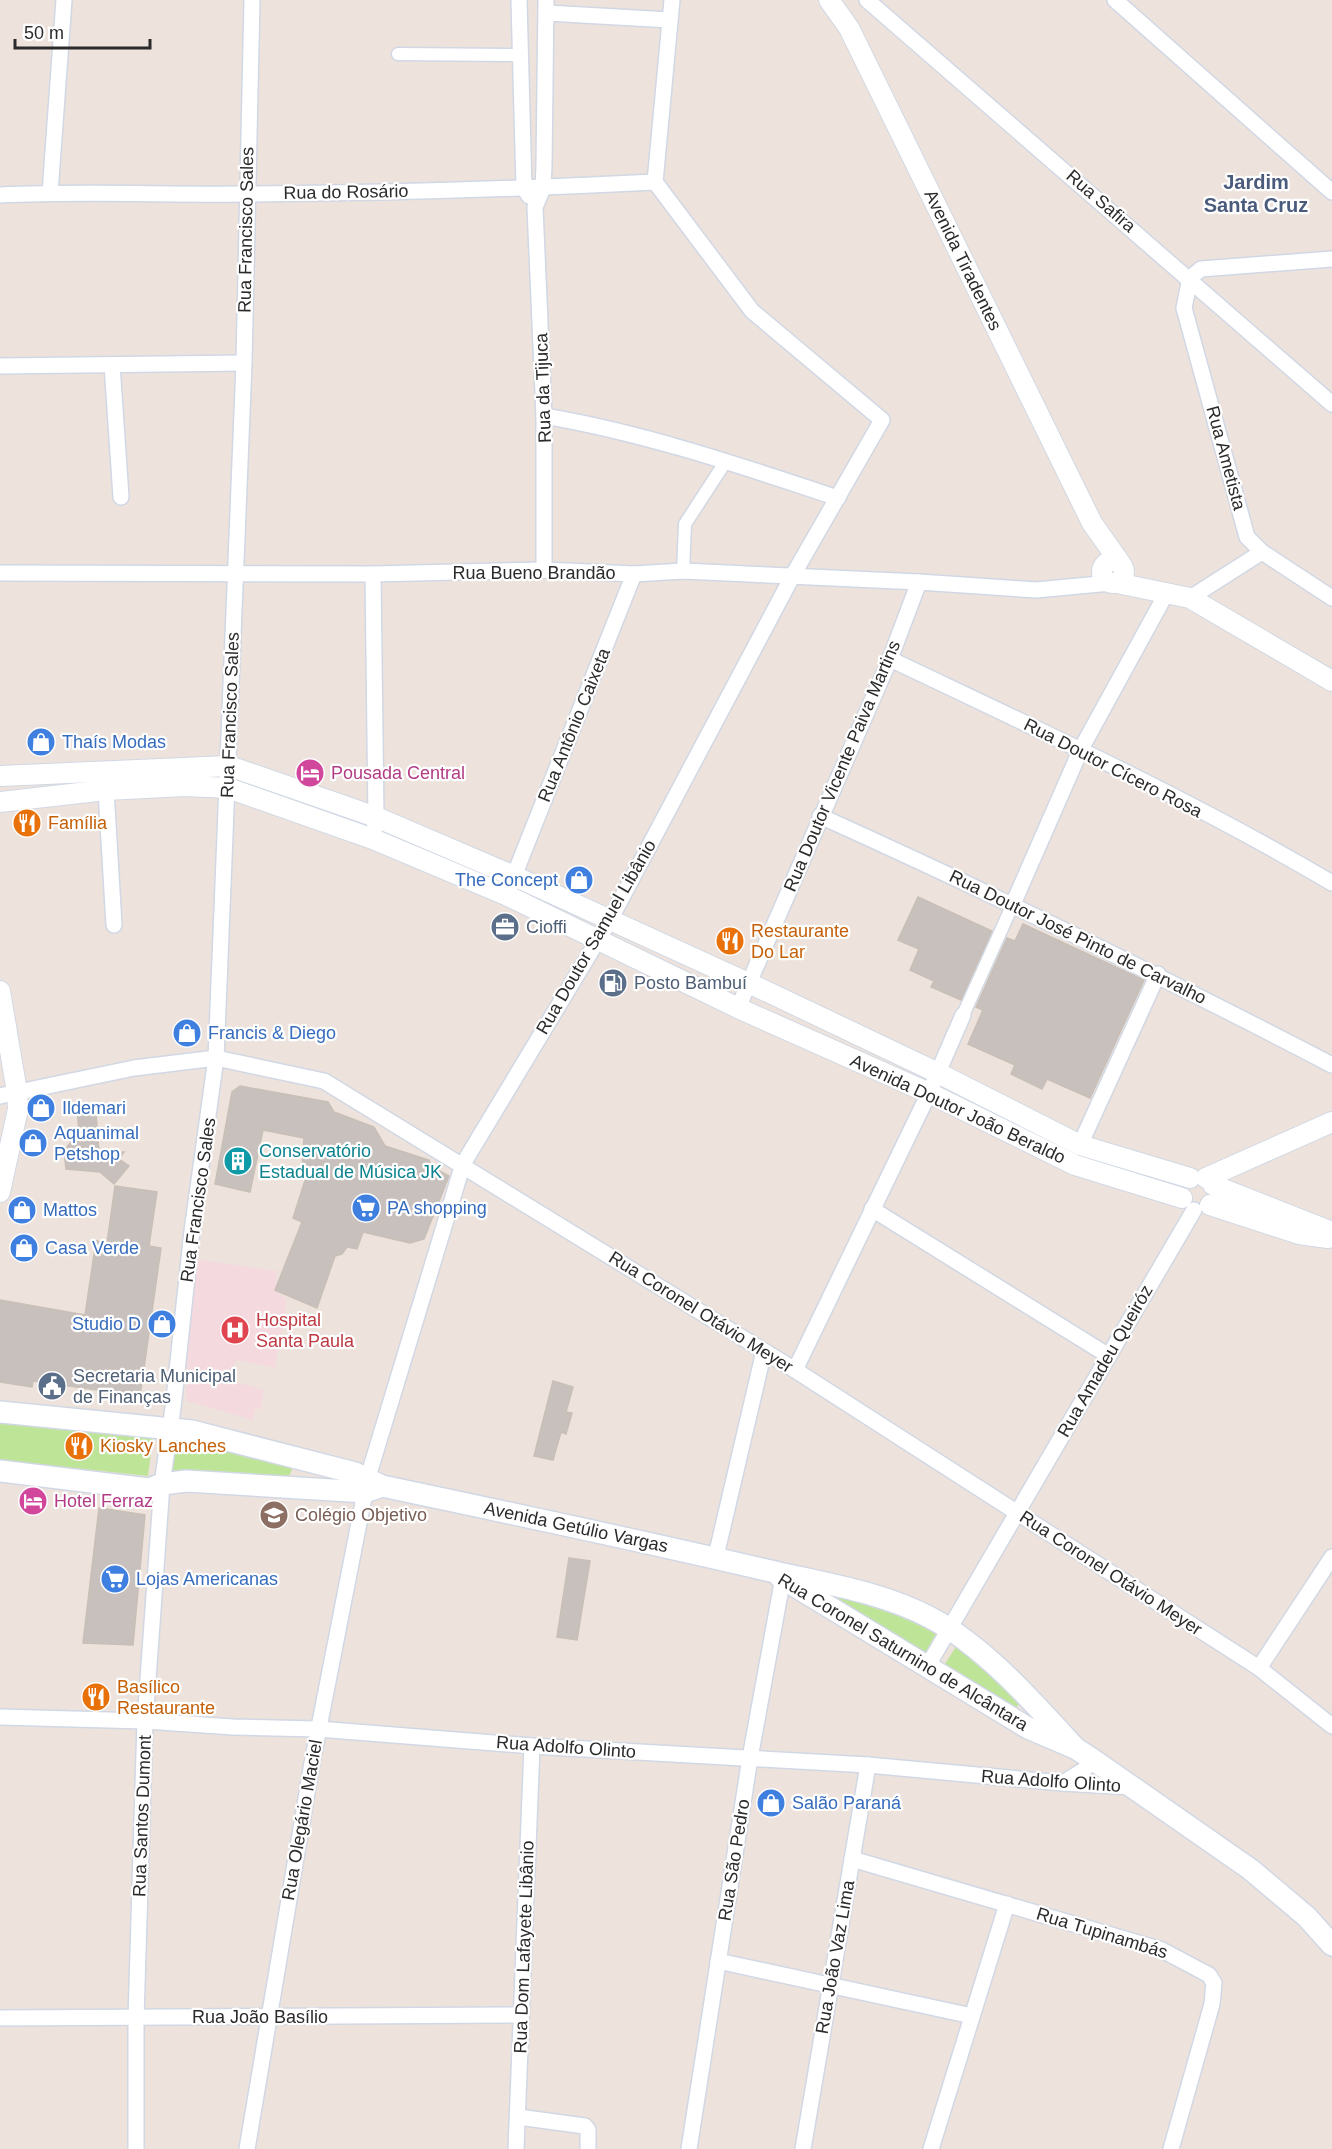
<svg xmlns="http://www.w3.org/2000/svg" width="1332" height="2149" viewBox="0 0 1332 2149" font-family="Helvetica,sans-serif">
	<style>
		.medical { fill: #f4d9df }
		.green { fill: #bee597 }
		.building { fill: #c8c0bc; stroke: #c8bfb6; stroke-width: 1.5 }
		.lines { fill: none; stroke-linecap: round; stroke-linejoin: round }
		.pedestrian-casing { stroke: #d1d8e4; stroke-width: 15 }
		.minor-casing { stroke: #d1d8e4; stroke-width: 18 }
		.tertiary-casing { stroke: #d1d8e4; stroke-width: 22 }
		.secondary-casing { stroke: #d1d8e4; stroke-width: 24 }
		.pedestrian { stroke: #fff; stroke-width: 12 }
		.minor { stroke: #fff; stroke-width: 15 }
		.tertiary { stroke: #fff; stroke-width: 20 }
		.secondary { stroke: #fff; stroke-width: 21 }
		.labels { text-anchor: middle; dominant-baseline: central; stroke-width: 4.5; stroke-linejoin: round; paint-order: stroke }
		.street-label { font-size: 18px; fill: #2b2b2b; stroke: #fff }
		.shop-label { font-size: 18px; fill: #366cbe; stroke: #fff; text-anchor: start }
		.hotel-label { font-size: 18px; fill: #b23c85; stroke: #fff; text-anchor: start }
		.food-label { font-size: 18px; fill: #c56008; stroke: #fff; text-anchor: start }
		.service-label { font-size: 18px; fill: #4e5e75; stroke: #fff; text-anchor: start }
		.culture-label { font-size: 18px; fill: #0d838f; stroke: #fff; text-anchor: start }
		.health-label { font-size: 18px; fill: #be3a42; stroke: #fff; text-anchor: start }
		.education-label { font-size: 18px; fill: #785e54; stroke: #fff; text-anchor: start }
		.neighbourhood-label { font-size: 20px; font-weight: bold; fill: #4a5b7c; stroke: #fff }
	</style>
	<rect width="100%" height="100%" fill="#ede3dc"/>
	<!-- medical -->
	<polygon class="medical" points="189,1258 277,1271 275,1290 287,1300 275,1368 237,1360 224,1379 264,1390 261,1409 255,1409 253,1420 186,1401"/>
	<!-- green -->
	<g class="green">
		<polygon points="0,1418 153,1437 148,1476 0,1460"/>
		<polygon points="175,1434 288,1460 292,1470 286,1482 169,1474"/>
		<polygon points="839,1593 940,1629 925,1654 837,1598"/>
		<polygon points="959,1642 1021,1702 1013,1711 945,1664"/>
	</g>
	<!-- building -->
	<g class="building">
		<polygon points="918,897 992,931 961,1000 931,987 934,981 910,970 919,949 898,940"/>
		<polygon points="1023,924 1144,980 1090,1098 1047,1079 1042,1089 1011,1074 1015,1065 968,1044 983,1010 976,1007 1007,938 1015,941"/>
		<polygon points="240,1086 328,1102 334,1112 374,1127 385,1146 429,1160 432,1167 449,1176 424,1239 410,1243 363,1232 357,1249 347,1247 342,1254 335,1256 317,1308 275,1290 302,1222 293,1218 308,1171 302,1169 304,1138 263,1130 250,1192 215,1184 232,1092"/>
		<polygon points="91,1108 96,1113 99,1153 124,1152 119,1159 129,1166 114,1184 100,1172 66,1169 64,1151 71,1142 80,1141 77,1110"/>
		<polygon points="115,1186 157,1192 149,1246 161,1248 140,1396 33,1381 32,1387 0,1382 0,1300 85,1315 96,1241 107,1243"/>
		<polygon points="553,1381 573,1387 566,1412 572,1413 566,1434 561,1432 553,1460 534,1456"/>
		<polygon points="99,1508 145,1515 133,1645 83,1643"/>
		<polygon points="569,1558 590,1561 577,1640 557,1637"/>
	</g>
	<g class="lines">
		<!-- pedestrian casing -->
		<g class="pedestrian-casing">
			<g id="pedestrian">
				<polyline points="398,54 519,55"/>
				<polyline points="683,571 685,524 726,461"/>
				<polyline points="963,1015 1013,904"/>
			</g>
		</g>
		<!-- minor casing -->
		<g class="minor-casing">
			<g id="minor">
				<polyline points="519,0 524,188 529,196"/>
				<polyline points="867,0 1332,404"/>
				<polyline points="1115,0 1332,192"/>
				<polyline points="547,13 670,20"/>
				<polyline points="50,193 64,0"/>
				<path d="M0,195C82,191 164,195 246,194C382,193 519,189 655,182"/>
				<polyline points="1332,259 1201,269 1190,278 1184,308 1247,537 1262,552 1332,598"/>
				<polyline points="112,365 121,497"/>
				<polyline points="0,366 244,363"/>
				<path d="M544,416C645,433 741,466 838,498"/>
				<polyline points="544,570 544,416 535,207 543,188 544,165 546,0"/>
				<polyline points="0,573 373,574 544,570 634,574 683,571 919,582 1036,590 1111,583"/>
				<polyline points="1190,598 1262,552"/>
				<path d="M890,659C1039,730 1190,799 1332,883"/>
				<polyline points="106,790 114,925"/>
				<path d="M820,816C993,894 1163,977 1332,1065"/>
				<polyline points="373,839 376,817 373,574"/>
				<polyline points="510,886 634,574"/>
				<polyline points="1013,904 1081,749 1166,594"/>
				<polyline points="738,1008 890,659 919,582"/>
				<polyline points="0,1096 134,1068 216,1058 324,1081 795,1370 1259,1668 1332,1726"/>
				<polyline points="1080,1145 1158,974"/>
				<polyline points="872,1209 1109,1356"/>
				<polyline points="795,1370 929,1093 963,1015"/>
				<polyline points="716,1556 764,1351"/>
				<polyline points="927,1667 1194,1210"/>
				<polyline points="1259,1668 1332,1557"/>
				<polyline points="0,1717 145,1721 233,1727 318,1729 532,1746 868,1765 1063,1783 1132,1787"/>
				<polyline points="1063,1783 1084,1770 1092,1759"/>
				<polyline points="852,1859 1162,1950 1209,1975 1214,1983 1212,2004 1171,2149"/>
				<polyline points="718,1961 972,2016"/>
				<polyline points="0,2018 520,2015"/>
				<polyline points="518,2117 585,2126 588,2130 588,2149"/>
				<polyline points="136,2149 136,2018 145,1721 162,1484 173,1408 192,1231 216,1058 244,363 252,0"/>
				<polyline points="247,2149 312,1763 368,1477 463,1164 610,920 793,575 882,420 752,311 655,182 672,0"/>
				<polyline points="516,2149 532,1746"/>
				<polyline points="689,2149 750,1758 784,1572"/>
				<polyline points="803,2149 868,1765"/>
				<polyline points="931,2149 1007,1904"/>
			</g>
		</g>
		<!-- tertiary casing -->
		<g class="tertiary-casing">
			<g id="tertiary">
				<polyline points="829,0 849,28 1092,523 1121,564"/>
				<circle cx="1113" cy="572" r="11"/>
				<polyline points="1117,583 1190,598 1332,681"/>
				<polyline points="0,776 229,766 376,817 514,876 770,993 938,1073 1080,1145 1190,1178"/>
				<polyline points="0,802 106,790 185,786 228,788 373,839 506,895 738,1008 929,1093 1075,1165 1182,1198"/>
				<polyline points="0,991 17,1092 18,1109 0,1192"/>
				<polyline points="1206,1178 1332,1122"/>
				<polyline points="1213,1185 1332,1232"/>
				<polyline points="1210,1205 1299,1234 1328,1238"/>
			</g>
		</g>
		<!-- secondary casing -->
		<g class="secondary-casing">
			<g id="secondary">
				<path d="M0,1412L192,1431L355,1473L382,1486C510,1513 638,1540 766,1570C821,1583 880,1591 931,1618C985,1647 1034,1703 1075,1748"/>
				<polyline points="0,1471 149,1489 162,1484 186,1481 365,1492 382,1486"/>
				<polyline points="780,1577 1028,1728 1075,1748 1092,1759 1250,1869 1307,1917 1332,1945"/>
			</g>
		</g>
		<!-- pedestrian -->
		<use href="#pedestrian" class="pedestrian"/>
		<!-- minor -->
		<use href="#minor" class="minor"/>
		<!-- tertiary -->
		<use href="#tertiary" class="tertiary"/>
		<!-- secondary -->
		<use href="#secondary" class="secondary"/>
	</g>
	<!-- icons -->
	<defs>
		<g id="shop-disc" transform="scale(1.5)"><circle r="9.5" fill="#3f7fe0" stroke="#fff"/><path d="M-5-2.5h2.3a2.7 3.5 0 0 1 5.4 0H5L5.5 6h-11ZM-1.5-2.5h3a1.5 2.3 0 0 0-3 0Z" fill="#fff"/></g>
		<g id="hotel-disc" transform="scale(1.5)"><circle r="9.5" fill="#d1479c" stroke="#fff"/><path d="M-6-4.5h1.5V1H6V5H4.5V3h-9V5H-6ZM-4 0a1.8 1.8 0 1 1 3.6 0ZM.5 0V-2.5h3Q6-2.5 6 0Z" fill="#fff"/></g>
		<g id="restaurant-disc" transform="scale(1.5)"><circle r="9.5" fill="#e8710a" stroke="#fff"/><path d="M-5-6h1v4h1v-4h1v4h1v-4h1v5L-1.5 .5V6h-2V.5L-5-1ZM5-6V6H3V1.5H1.5Q1.5-4 5-6Z" fill="#fff"/></g>
		<g id="office-disc" transform="scale(1.5)"><circle r="9.5" fill="#5c6f8a" stroke="#fff"/><path d="M-6-3h4V-5.5h4V-3h4V5H-6ZM-1-4.5V-3h2v-1.5ZM-6 0V1H6V0Z" fill="#fff"/></g>
		<g id="fuel-disc" transform="scale(1.5)"><circle r="9.5" fill="#5c6f8a" stroke="#fff"/><path d="M-5.5-6h7V0h2V4h1.3V-2.5L3-4.5l.8-.8L6-3V5H2.5V1h-1V6h-7ZM-4.2-4.7v3.2H.2V-4.7Z" fill="#fff"/></g>
		<g id="building-disc" transform="scale(1.5)"><circle r="9.5" fill="#0f9aa8" stroke="#fff"/><path d="M-4-6H4V6H1V3H-1V6H-4ZM-2.5-4.3h1.7v1.8h-1.7ZM.8-4.3h1.7v1.8H.8ZM-2.5-1h1.7V.8h-1.7ZM.8-1h1.7V.8H.8Z" fill="#fff"/></g>
		<g id="supermarket-disc" transform="scale(1.5)"><circle r="9.5" fill="#3f7fe0" stroke="#fff"/><path d="M-6-5.5h2.5l.6 2H6L4.5 2H-2.5L-4.4-4H-6ZM-1.5 3.2a1.3 1.3 0 1 0 .1 0ZM3 3.2a1.3 1.3 0 1 0 .1 0Z" fill="#fff"/></g>
		<g id="hospital-disc" transform="scale(1.5)"><circle r="9.5" fill="#e0444e" stroke="#fff"/><path d="M-5-5h3v3.5h4V-5h3V5h-3V1.5h-4V5h-3Z" fill="#fff"/></g>
		<g id="civic-disc" transform="scale(1.5)"><circle r="9.5" fill="#5c6f8a" stroke="#fff"/><path d="M-.6-6.5H3V-4.5H.6V-3L4-1V1h2V6H-6V1h2V-1L-.6-3ZM-1.2 2.5V6h2.4V2.5Z" fill="#fff"/></g>
		<g id="school-disc" transform="scale(1.5)"><circle r="9.5" fill="#8d6e63" stroke="#fff"/><path d="M0-5L7-2L0 1L-7-2ZM-4 1L0 2.5L4 1V4Q0 6-4 4Z" fill="#fff"/></g>
	</defs>
	<g fill-rule="evenodd">
		<use href="#shop-disc" x="41" y="742"/>
		<use href="#hotel-disc" x="310" y="773"/>
		<use href="#restaurant-disc" x="27" y="823"/>
		<use href="#shop-disc" x="579" y="880"/>
		<use href="#office-disc" x="505" y="927"/>
		<use href="#restaurant-disc" x="730" y="941"/>
		<use href="#fuel-disc" x="613" y="983"/>
		<use href="#shop-disc" x="187" y="1033"/>
		<use href="#shop-disc" x="41" y="1108"/>
		<use href="#shop-disc" x="33" y="1143"/>
		<use href="#building-disc" x="238" y="1161"/>
		<use href="#supermarket-disc" x="366" y="1208"/>
		<use href="#shop-disc" x="22" y="1210"/>
		<use href="#shop-disc" x="24" y="1248"/>
		<use href="#shop-disc" x="162" y="1324"/>
		<use href="#hospital-disc" x="235" y="1330"/>
		<use href="#civic-disc" x="52" y="1386"/>
		<use href="#restaurant-disc" x="79" y="1446"/>
		<use href="#hotel-disc" x="33" y="1501"/>
		<use href="#school-disc" x="274" y="1515"/>
		<use href="#supermarket-disc" x="115" y="1579"/>
		<use href="#restaurant-disc" x="96" y="1697"/>
		<use href="#shop-disc" x="771" y="1803"/>
	</g>
	<g class="labels">
		<!-- street labels -->
		<g class="street-label">
			<text transform="translate(346 192) rotate(-1)">Rua do Rosário</text>
			<text transform="translate(1101 201) rotate(41)">Rua Safira</text>
			<text transform="translate(246 230) rotate(-89)">Rua Francisco Sales</text>
			<text transform="translate(963 260) rotate(64)">Avenida Tiradentes</text>
			<text transform="translate(543 388) rotate(-92)">Rua da Tijuca</text>
			<text transform="translate(1226 458) rotate(75)">Rua Ametista</text>
			<text x="534" y="573">Rua Bueno Brandão</text>
			<text transform="translate(230 715) rotate(-88)">Rua Francisco Sales</text>
			<text transform="translate(574 725) rotate(-68)">Rua Antônio Caixeta</text>
			<text transform="translate(842 766) rotate(-67)">Rua Doutor Vicente Paiva Martins</text>
			<text transform="translate(1113 768) rotate(27)">Rua Doutor Cícero Rosa</text>
			<text transform="translate(596 937) rotate(-60)">Rua Doutor Samuel Libânio</text>
			<text transform="translate(1078 937) rotate(26)">Rua Doutor José Pinto de Carvalho</text>
			<text transform="translate(958 1109) rotate(25)">Avenida Doutor João Beraldo</text>
			<text transform="translate(198 1200) rotate(-82)">Rua Francisco Sales</text>
			<text transform="translate(701 1312) rotate(32)">Rua Coronel Otávio Meyer</text>
			<text transform="translate(1105 1361) rotate(-60)">Rua Amadeu Queiróz</text>
			<text transform="translate(576 1527) rotate(12)">Avenida Getúlio Vargas</text>
			<text transform="translate(1111 1573) rotate(33)">Rua Coronel Otávio Meyer</text>
			<text transform="translate(903 1652) rotate(31)">Rua Coronel Saturnino de Alcântara</text>
			<text transform="translate(566 1747) rotate(4)">Rua Adolfo Olinto</text>
			<text transform="translate(1051 1781) rotate(4)">Rua Adolfo Olinto</text>
			<text transform="translate(142 1816) rotate(-88)">Rua Santos Dumont</text>
			<text transform="translate(302 1820) rotate(-80)">Rua Olegário Maciel</text>
			<text transform="translate(734 1860) rotate(-81)">Rua São Pedro</text>
			<text transform="translate(1102 1933) rotate(17)">Rua Tupinambás</text>
			<text transform="translate(524 1947) rotate(-88)">Rua Dom Lafayete Libânio</text>
			<text transform="translate(835 1957) rotate(-80)">Rua João Vaz Lima</text>
			<text x="260" y="2017">Rua João Basílio</text>
		</g>
		<!-- shop labels -->
		<g class="shop-label">
			<text x="62" y="742">Thaís Modas</text>
			<text x="558" y="880" text-anchor="end">The Concept</text>
			<text x="208" y="1033">Francis &amp; Diego</text>
			<text x="62" y="1108">Ildemari</text>
			<text x="54" y="1133">Aquanimal<tspan x="54" dy="21">Petshop</tspan></text>
			<text x="387" y="1208">PA shopping</text>
			<text x="43" y="1210">Mattos</text>
			<text x="45" y="1248">Casa Verde</text>
			<text x="141" y="1324" text-anchor="end">Studio D</text>
			<text x="136" y="1579">Lojas Americanas</text>
			<text x="792" y="1803">Salão Paraná</text>
		</g>
		<!-- hotel labels -->
		<g class="hotel-label">
			<text x="331" y="773">Pousada Central</text>
			<text x="54" y="1501">Hotel Ferraz</text>
		</g>
		<!-- food labels -->
		<g class="food-label">
			<text x="48" y="823">Família</text>
			<text x="751" y="931">Restaurante<tspan x="751" dy="21">Do Lar</tspan></text>
			<text x="100" y="1446">Kiosky Lanches</text>
			<text x="117" y="1687">Basílico<tspan x="117" dy="21">Restaurante</tspan></text>
		</g>
		<!-- service labels -->
		<g class="service-label">
			<text x="526" y="927">Cioffi</text>
			<text x="634" y="983">Posto Bambuí</text>
			<text x="73" y="1376">Secretaria Municipal<tspan x="73" dy="21">de Finanças</tspan></text>
		</g>
		<!-- culture labels -->
		<g class="culture-label">
			<text x="259" y="1151">Conservatório<tspan x="259" dy="21">Estadual de Música JK</tspan></text>
		</g>
		<!-- health labels -->
		<g class="health-label">
			<text x="256" y="1320">Hospital<tspan x="256" dy="21">Santa Paula</tspan></text>
		</g>
		<!-- education labels -->
		<g class="education-label">
			<text x="295" y="1515">Colégio Objetivo</text>
		</g>
		<!-- neighbourhood labels -->
		<g class="neighbourhood-label">
			<text x="1256" y="182">Jardim<tspan x="1256" dy="23">Santa Cruz</tspan></text>
		</g>
	</g>
	<!-- scale -->
	<path d="M15 39v9h135v-9" fill="none" stroke="#2b2b2b" stroke-width="3"/>
	<text x="24" y="39" font-size="18" fill="#2b2b2b" stroke="#ffffff" stroke-width="4.5" paint-order="stroke">50 m</text>
</svg>
